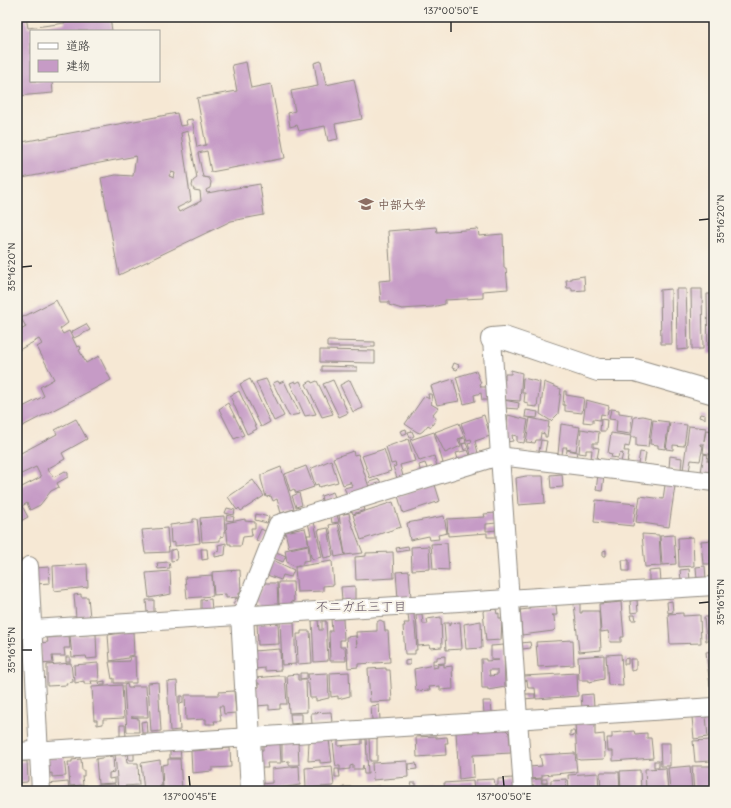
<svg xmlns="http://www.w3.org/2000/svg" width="731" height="808" viewBox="0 0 731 808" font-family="Delius,'Klee One',sans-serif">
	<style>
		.building { fill: #c69bc6; fill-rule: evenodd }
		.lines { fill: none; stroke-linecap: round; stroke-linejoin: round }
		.street-casing { stroke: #908a80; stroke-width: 20 }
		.secondary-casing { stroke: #908a80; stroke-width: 24 }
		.street { stroke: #fff; stroke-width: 18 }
		.secondary { stroke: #fff; stroke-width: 22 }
		.ticks { fill: none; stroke: #2b2b2b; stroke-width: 1.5 }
		.labels { text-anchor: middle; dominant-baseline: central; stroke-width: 4; stroke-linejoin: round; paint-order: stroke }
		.education-label { font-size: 12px; font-weight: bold; fill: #785e54; stroke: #f7f3e8; text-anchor: start }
		.neighbourhood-label { font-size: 13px; fill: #615261; stroke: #f7f3e8 }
		.neatline { fill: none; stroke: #2b2b2b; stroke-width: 1.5 }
		.ticks-label { font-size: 10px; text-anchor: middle; fill: #2b2b2b }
	</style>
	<rect width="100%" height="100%" fill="#f7f3e8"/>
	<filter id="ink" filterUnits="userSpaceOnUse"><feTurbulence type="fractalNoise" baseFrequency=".025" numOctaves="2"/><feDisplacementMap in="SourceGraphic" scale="8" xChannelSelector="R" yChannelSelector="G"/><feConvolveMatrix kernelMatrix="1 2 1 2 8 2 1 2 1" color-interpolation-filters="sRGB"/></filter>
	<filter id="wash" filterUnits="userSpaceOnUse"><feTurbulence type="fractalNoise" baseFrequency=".012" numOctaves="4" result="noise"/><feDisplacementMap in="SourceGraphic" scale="16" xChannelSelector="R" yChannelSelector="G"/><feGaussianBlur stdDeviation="0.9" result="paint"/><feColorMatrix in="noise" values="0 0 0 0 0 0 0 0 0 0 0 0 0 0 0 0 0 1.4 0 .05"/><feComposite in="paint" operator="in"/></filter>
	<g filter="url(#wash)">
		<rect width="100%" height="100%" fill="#f6e8d4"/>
		<g id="blocks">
			<!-- building -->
			<g class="building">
				<polygon points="17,17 26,17 28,28 65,23 65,17 110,17 112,31 31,31 31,81 52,81 53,93 17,96"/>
				<polygon points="321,61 326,85 354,79 362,119 335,124 338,139 328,141 325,126 299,131 297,125 290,127 288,113 295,111 291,91 318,86 314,63"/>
				<path d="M246,62L251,88L271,84L285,158L211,172L207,151L198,153L203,177L209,178L211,182L210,188L206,190L207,193L260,184L264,215L231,221L119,275L101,178L116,175L133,176L136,156L17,179V143L177,113L180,126L187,125L186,120L192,119L197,147L206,145L197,98L237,91L232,65ZM188,131L197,178L193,181L192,186L194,190L200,191L201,201L179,212L177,208L191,201L181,133ZM171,172L175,173L174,178L169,176Z"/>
				<polygon points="436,227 437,232 478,229 479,236 503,234 504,268 506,268 508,289 483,291 483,298 445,300 445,304 432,307 402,309 389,305 389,302 381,302 379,281 391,280 388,231"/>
				<polygon points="584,276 585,290 572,291 572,288 567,288 566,280 571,280 571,278"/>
				<polygon points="671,289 672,344 661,344 660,290"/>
				<polygon points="676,289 686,289 688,349 677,350"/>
				<polygon points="691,289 702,289 703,349 692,349"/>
				<polygon points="707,294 714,294 714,354 708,354"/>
				<polygon points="56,300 68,323 60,329 63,334 69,331 77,347 80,346 81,349 79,350 86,363 99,356 111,380 17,429 17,410 44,396 40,387 54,379 37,347 42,344 39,339 17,351 17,332 26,327 21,318"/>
				<polygon points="86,324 90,330 74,338 71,332"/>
				<polygon points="327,341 375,342 375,347 327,347"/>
				<polygon points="320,350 375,351 375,363 320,362"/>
				<polygon points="454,363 459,365 457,370 452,368"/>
				<polygon points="322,366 357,367 357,371 322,371"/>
				<polygon points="511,370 522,373 520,401 505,400 503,380 505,380 505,374 511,374"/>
				<polygon points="476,371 481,383 480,384 481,387 487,387 488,400 482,400 481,393 474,395 475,401 464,404 456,377"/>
				<polygon points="523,378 540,382 537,407 528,406 528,403 524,402 525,393 522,393"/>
				<polygon points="250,379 270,422 261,427 240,384"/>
				<polygon points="266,379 284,416 274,421 256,382"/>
				<polygon points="453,379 459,401 437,405 431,386"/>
				<polygon points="333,380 348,413 339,417 323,384"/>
				<polygon points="350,380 363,408 353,412 340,385"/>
				<polygon points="278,381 279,383 284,381 300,414 289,416 273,383"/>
				<polygon points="295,381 296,383 300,381 316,414 305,416 290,383"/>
				<polygon points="311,381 312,383 317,381 333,414 322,417 306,384"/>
				<polygon points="544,382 561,389 558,414 551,421 540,414"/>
				<polygon points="239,391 257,429 247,434 230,396"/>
				<polygon points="564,391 566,391 566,395 584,398 582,413 565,411 565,405 563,405"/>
				<polygon points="428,394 431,394 432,400 431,404 438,408 433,414 436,419 431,427 428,425 423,431 420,433 417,432 405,424 423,398 426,397 429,399"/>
				<polygon points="504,400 519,403 518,409 504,408"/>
				<polygon points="586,400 609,406 607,415 601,414 600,420 593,419 593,423 583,422"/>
				<polygon points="228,403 244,435 234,439 219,409"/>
				<polygon points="611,409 619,410 619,413 632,415 630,434 616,432 617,420 609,419"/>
				<polygon points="526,410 538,412 537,418 525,417"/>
				<polygon points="700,414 705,415 705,419 699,417"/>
				<polygon points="484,415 490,436 475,441 478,453 471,455 468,443 472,442 471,439 467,440 461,423"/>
				<polygon points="508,415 528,420 524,443 517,442 517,436 512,435 513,441 507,442 506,428"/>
				<polygon points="643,416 652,418 648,447 636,446 636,437 631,437 634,417"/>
				<polygon points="530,418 549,422 547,437 545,437 545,434 541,433 540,440 536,440 535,443 526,442"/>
				<polygon points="76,419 87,439 62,453 65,459 47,469 54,477 65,471 68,473 68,477 57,483 59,487 51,491 40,505 30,510 27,503 22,506 28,517 17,523 17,482 20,488 41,477 36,467 17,476 17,455 57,434 55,430"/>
				<polygon points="601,419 607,420 606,431 600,431"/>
				<polygon points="653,420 669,422 665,449 658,448 658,445 650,444"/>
				<polygon points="459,423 464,437 458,439 461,446 445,453 435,432"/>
				<polygon points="670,423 687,425 684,446 673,445 673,450 666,449"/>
				<polygon points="561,424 580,427 576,451 566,449 567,447 563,447 562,455 558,454"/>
				<polygon points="689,426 706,428 704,441 706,430 714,431 714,455 703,453 704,444 700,444 700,445 703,446 700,461 691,460 689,471 683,470"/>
				<polygon points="406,429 407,433 402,435 400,431"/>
				<polygon points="581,429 599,432 598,443 593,443 593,447 599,448 597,459 591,459 592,450 586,450 586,454 579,453"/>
				<polygon points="412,431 414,436 410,438 408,432"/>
				<polygon points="434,432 443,463 437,466 434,456 420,461 419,460 410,440"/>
				<polygon points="611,433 631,436 629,447 625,446 624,451 629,451 627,463 621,462 623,453 619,454 618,458 611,457 612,454 608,453"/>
				<polygon points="465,438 466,443 461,444 460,439"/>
				<polygon points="408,439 415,461 400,465 403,476 397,478 393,467 396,466 395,463 391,464 386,447"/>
				<polygon points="541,440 547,441 545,452 539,452"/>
				<polygon points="466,443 468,448 464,450 462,444"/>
				<polygon points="384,449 391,471 370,478 362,456"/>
				<polygon points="468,450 470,455 458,459 456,453"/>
				<polygon points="567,450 578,452 577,457 566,456"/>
				<polygon points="353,451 354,455 358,454 369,487 347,494 344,488 352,486 350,481 350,483 343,485 333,458"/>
				<polygon points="640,452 646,453 644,465 638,464"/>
				<polygon points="704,454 708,455 707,461 712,461 711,474 701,472"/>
				<polygon points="670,456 682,458 681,470 669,468"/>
				<polygon points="331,460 338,482 319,487 318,484 315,485 310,469"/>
				<polygon points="425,463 427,468 420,470 419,465"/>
				<polygon points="306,466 314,487 296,493 294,489 290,491 285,474"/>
				<polygon points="281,467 294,509 281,513 277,499 273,501 271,496 266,497 261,479 261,475"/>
				<polygon points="562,474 563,487 551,488 550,475"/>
				<polygon points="598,475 604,476 602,491 596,490"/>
				<polygon points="526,476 543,476 545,503 518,505 516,478"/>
				<polygon points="379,479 381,483 370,486 369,482"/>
				<polygon points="253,480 264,496 241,511 239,508 237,510 228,497"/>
				<polygon points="435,485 440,501 403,513 398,496"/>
				<polygon points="665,485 675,486 669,527 636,522 640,496 663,499"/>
				<polygon points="333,492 335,497 322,501 321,496"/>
				<polygon points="299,493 302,505 296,507 292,496"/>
				<polygon points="596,500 636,504 633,526 594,522"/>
				<polygon points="393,502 401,527 361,540 353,515"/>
				<polygon points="364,507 365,510 353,514 351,510"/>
				<polygon points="227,508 235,510 234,515 225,513"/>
				<polygon points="349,513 350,519 363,553 345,555 339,515"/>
				<polygon points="496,513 497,523 486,524 486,531 497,530 497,537 487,537 487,533 448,536 447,519 485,517 484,514"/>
				<polygon points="256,514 269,517 267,523 255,520"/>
				<polygon points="227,515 234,517 233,521 226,520"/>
				<polygon points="337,515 339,522 332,523 331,516"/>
				<polygon points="224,516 225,531 224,531 224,536 220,537 220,541 202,542 200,518"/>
				<polygon points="444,516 447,533 438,535 439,539 430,540 429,536 410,540 407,523"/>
				<polygon points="193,519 197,519 200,543 175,546 175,542 171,543 170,525 193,522"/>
				<polygon points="245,519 245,521 255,522 255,528 251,528 252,536 243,537 241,546 231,546 231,544 228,544 226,523"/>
				<polygon points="314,522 322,557 313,559 311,557 307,535 311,535 308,523"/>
				<polygon points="338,523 345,555 335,557 329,525"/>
				<polygon points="167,528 169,552 145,553 142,530"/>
				<polygon points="305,528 309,544 289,548 285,532"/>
				<polygon points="328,528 333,556 324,558 318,530"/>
				<polygon points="261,529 267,532 262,543 256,540"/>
				<polygon points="642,534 659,535 661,566 645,567"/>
				<polygon points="674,535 676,564 662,565 660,536"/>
				<polygon points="693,537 694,566 679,567 678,538"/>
				<polygon points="714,540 714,564 703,564 701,541"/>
				<polygon points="226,543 225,555 215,557 215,552 219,551 218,545"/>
				<polygon points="447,543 449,570 433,569 431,544"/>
				<polygon points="308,545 310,560 303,561 303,564 294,566 287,562 286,556 283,562 273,558 276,552 286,556 285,550"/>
				<polygon points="408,546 409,550 397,552 396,548"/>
				<polygon points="429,546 430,569 412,570 411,547"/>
				<polygon points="176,549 177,560 171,561 171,550"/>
				<polygon points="201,549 207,549 208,559 202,560"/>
				<polygon points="606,550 606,556 603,556 603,551"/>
				<polygon points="393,552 394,578 356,580 355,557 366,556 366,553"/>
				<polygon points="273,560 294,570 291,577 283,575 281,580 267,575"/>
				<polygon points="622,560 629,560 629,571 623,571"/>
				<polygon points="332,561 334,585 323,586 323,591 297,592 295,567"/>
				<polygon points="169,562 170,568 158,569 157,563"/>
				<polygon points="87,564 88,587 54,591 53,566"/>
				<polygon points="705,566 706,579 697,579 696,567"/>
				<polygon points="49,567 50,583 36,584 35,568"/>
				<polygon points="689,569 690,580 681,580 680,570"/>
				<polygon points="240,570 241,593 239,593 239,597 226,598 226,594 214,595 212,572"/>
				<polygon points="660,570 661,582 649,583 649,571"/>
				<polygon points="170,571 171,594 149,598 146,573"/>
				<polygon points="409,571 411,598 398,599 396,572"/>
				<polygon points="212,575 213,596 187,598 185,577"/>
				<polygon points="278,582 293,582 294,601 291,602 291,605 279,605"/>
				<polygon points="265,583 277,583 278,606 261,607 255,600"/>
				<polygon points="355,586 355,601 342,601 341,587"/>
				<polygon points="17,592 20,592 21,597 17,598"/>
				<polygon points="81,594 81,597 88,597 90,617 76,618 74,595"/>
				<polygon points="236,598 238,599 236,605 233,604"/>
				<polygon points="211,599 212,610 201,610 201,600"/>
				<polygon points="146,600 154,600 154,612 147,612"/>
				<polygon points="637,600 638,612 631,613 630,601"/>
				<polygon points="672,601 673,612 668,613 667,602"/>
				<polygon points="621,602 624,637 621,637 621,642 610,642 608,631 601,632 599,604"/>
				<polygon points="574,603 580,603 580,613 582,613 582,611 599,611 601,650 579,652"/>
				<polygon points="556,605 557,615 552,615 554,616 555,629 553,631 522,635 520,610 529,609 529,607"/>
				<polygon points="496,609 497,614 499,613 499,618 502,618 501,640 486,641 483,612 484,610"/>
				<polygon points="683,613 683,616 700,615 701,643 670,644 668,614"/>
				<polygon points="408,614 414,614 417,650 415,650 415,654 405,654 403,626 405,626 404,623 409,623"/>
				<polygon points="416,614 422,614 423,624 428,624 427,619 441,617 442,647 430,648 429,645 418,646"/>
				<polygon points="630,615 635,615 636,620 631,620"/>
				<polygon points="704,617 714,617 714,640 706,641"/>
				<polygon points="331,619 343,619 344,640 340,640 340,647 345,647 346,661 330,661 329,631 332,631"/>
				<polygon points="312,620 318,620 319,630 322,630 322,621 326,621 328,661 314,662"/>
				<polygon points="380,620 384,622 385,631 388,631 390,662 358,664 358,667 348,668 346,637 356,636 357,647 356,632 377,631 377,622"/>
				<polygon points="481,621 482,648 466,649 464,624"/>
				<polygon points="280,622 294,622 296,664 282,665"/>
				<polygon points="460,622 462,649 446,650 444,623 449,623 449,626 451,623"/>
				<polygon points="278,623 279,644 258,645 257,624"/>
				<polygon points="301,631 310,631 312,663 298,664 297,634 301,634"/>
				<polygon points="128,632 133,632 134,655 128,656 128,658 110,661 108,635"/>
				<polygon points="96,634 97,658 87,659 86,656 72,657 70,636"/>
				<polygon points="69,636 70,648 64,648 65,656 52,656 53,663 40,664 41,643 48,642 47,638"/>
				<polygon points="573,640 574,665 538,667 536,642"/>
				<polygon points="530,642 531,648 522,649 521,643"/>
				<path d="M504,645L505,687L488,690V688H482L481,659H486V661L499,660H491V646ZM489,670H497V675L490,676Z"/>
				<polygon points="23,647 24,660 17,661 17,648"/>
				<polygon points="280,649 281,670 265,671 265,668 255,669 253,651"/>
				<polygon points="714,651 714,686 710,686 706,652"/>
				<polygon points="621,654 623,686 608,685 606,655"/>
				<polygon points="604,655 604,679 589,682 589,680 579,680 578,657"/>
				<polygon points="135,656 136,683 114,683 114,678 112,679 109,662 130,661 129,657"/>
				<polygon points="445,656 445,663 433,664 433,660 437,660 437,657"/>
				<rect x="66" y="657" width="4" height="5"/>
				<polygon points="628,658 628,664 624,664 624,659"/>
				<polygon points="630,659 636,659 636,670 631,671"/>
				<polygon points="410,660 410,665 405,665 405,661"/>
				<polygon points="71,663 73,682 66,683 67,685 47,686 47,665"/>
				<polygon points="98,663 99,681 91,681 92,684 84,684 84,681 75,683 74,665"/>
				<polygon points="444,664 444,667 452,666 453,689 440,690 440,686 429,687 430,690 416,691 414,669 433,665 433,668 438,667 437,665"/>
				<polygon points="386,668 386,670 390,670 392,701 370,702 368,669"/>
				<polygon points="349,672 350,696 338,699 338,696 331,697 330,673"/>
				<rect x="17" y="673" width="5" height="6"/>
				<polygon points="300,673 307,673 307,678 300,679"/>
				<polygon points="328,673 329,698 316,701 316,698 310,698 308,674"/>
				<polygon points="577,673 578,696 536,699 535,688 528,688 527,680 525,681 524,676"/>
				<polygon points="298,674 298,680 306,680 307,712 289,713 287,675"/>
				<polygon points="277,676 285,676 287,704 280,704 280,709 269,710 269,705 256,706 256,688 259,687 259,683 256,683 255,678"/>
				<polygon points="105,681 105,685 100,685 99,682"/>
				<polygon points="177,681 180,730 170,731 167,682"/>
				<polygon points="158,682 161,731 151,732 148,683"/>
				<polygon points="127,684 128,688 132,688 132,686 146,686 148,717 131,717 138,718 139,732 127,732 124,685"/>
				<polygon points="122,685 124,718 103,719 103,724 97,725 97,720 94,720 92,687"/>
				<polygon points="234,691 236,713 224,714 223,706 219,706 221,721 214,721 215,724 206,724 206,719 186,720 185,695 219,695 219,692"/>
				<polygon points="523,694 535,694 535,698 524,699"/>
				<polygon points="593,694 594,706 582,707 581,695"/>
				<polygon points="180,696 183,696 183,703 180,704"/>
				<polygon points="483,701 491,701 492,713 484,714"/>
				<polygon points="379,705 380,720 372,720 371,706"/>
				<polygon points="331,712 332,723 312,724 311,713"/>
				<polygon points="290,714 302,714 302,723 291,724"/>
				<polygon points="706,716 708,737 694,739 692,717"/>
				<polygon points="147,721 148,733 142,733 141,722"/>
				<polygon points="595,722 595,735 604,734 605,756 604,759 580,760 577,759 575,723"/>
				<polygon points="120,725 125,725 126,736 120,737"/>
				<polygon points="499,729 506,730 509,733 511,753 473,755 474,777 459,779 456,732"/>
				<polygon points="570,731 574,731 575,735 570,736"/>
				<polygon points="634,731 635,734 647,733 647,738 651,738 653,758 613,761 613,751 608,751 607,738 612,738 612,733"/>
				<polygon points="436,736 436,738 447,737 448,743 445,743 446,755 417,757 416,737"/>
				<polygon points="377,737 377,761 370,761 369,738"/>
				<polygon points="362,739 366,739 368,774 364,774 363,765 362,769 353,769 353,765 350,766 350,769 340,770 340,766 336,766 335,761 333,741 338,740 338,746 362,744"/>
				<polygon points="329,740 332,762 320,763 320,760 308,761 309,742"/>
				<polygon points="710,740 711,761 695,762 693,741"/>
				<polygon points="298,742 299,765 289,765 289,761 282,762 282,743"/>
				<polygon points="660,743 670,743 670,766 661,766"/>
				<polygon points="263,744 280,744 281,763 267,763 268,768 260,768 259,750 263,750"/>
				<polygon points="230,748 231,767 212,768 212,771 192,773 191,751"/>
				<polygon points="180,749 181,758 170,758 170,750"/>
				<polygon points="134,752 134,760 129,760 128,753"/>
				<polygon points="575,753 577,772 542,775 542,778 529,779 529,767 542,766 540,755"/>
				<polygon points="115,754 126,754 127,763 138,763 139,785 125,786 125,791 118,791"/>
				<polygon points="113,756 114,772 109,773 109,779 115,778 115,783 98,784 96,759"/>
				<polygon points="64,757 66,776 52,777 52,773 47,774 46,763 50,758"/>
				<polygon points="81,759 82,770 84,770 84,776 82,776 83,785 70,786 68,762 72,762 72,760"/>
				<polygon points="168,759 180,759 182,791 163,791 162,765 168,764"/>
				<polygon points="160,760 162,786 160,786 160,790 144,791 141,763"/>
				<polygon points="27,761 28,780 27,782 17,783 17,762"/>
				<polygon points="407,761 408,777 373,780 372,763"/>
				<rect x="654" y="761" width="5" height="6"/>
				<polygon points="416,763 417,769 409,770 409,764"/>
				<polygon points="299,766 300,785 273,789 273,791 262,791 261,784 272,783 272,769"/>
				<polygon points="332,766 334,786 306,788 305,768"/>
				<polygon points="690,766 692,791 670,791 668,768"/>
				<polygon points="692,766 714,766 714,791 694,791"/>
				<polygon points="666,768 668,791 646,791 645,769"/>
				<polygon points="335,769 339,769 340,777 335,777"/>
				<polygon points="640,770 641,791 621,791 620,771"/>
				<polygon points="601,772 619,772 620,791 601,791 600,774"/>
				<polygon points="598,773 599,791 569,791 568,775"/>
				<polygon points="513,778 514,791 477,791 476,780 494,779 495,785 498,785 498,779"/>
				<polygon points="541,779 542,784 547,784 547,791 531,791 532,786 534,785 530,785 529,780"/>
				<rect x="542" y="779" width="5" height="4"/>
				<polygon points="566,779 567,791 549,791 548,785 551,784 551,780"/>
				<polygon points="473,781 474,791 445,791 444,783"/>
				<polygon points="68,782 69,791 48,791 47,784"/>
				<polygon points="411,783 416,783 416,787 412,787"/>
				<polygon points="115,784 115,791 98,791 97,785"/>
				<polygon points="87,785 87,791 69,791 69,787"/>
				<polygon points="380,786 380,791 366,791 366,787"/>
				<polygon points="343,787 351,787 351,790 343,791"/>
				<polygon points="443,787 443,791 418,791 418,789"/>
				<polygon points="396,789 396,791 383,791 383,790"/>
				<rect x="401" y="789" width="12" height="2"/>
			</g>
		</g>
	</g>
	<g filter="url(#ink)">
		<use href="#blocks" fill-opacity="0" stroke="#908a80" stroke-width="1"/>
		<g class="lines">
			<!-- street casing -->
			<g class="street-casing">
				<g id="street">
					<polyline points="492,339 523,791"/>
					<polyline points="29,566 41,791"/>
					<polyline points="242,615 278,524 499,456 714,482"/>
					<polyline points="17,630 714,586"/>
					<polyline points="17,752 714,707"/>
				</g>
			</g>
			<!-- secondary casing -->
			<g class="secondary-casing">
				<g id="secondary">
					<polyline points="492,339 504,338 598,370 635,370 714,393"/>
					<polyline points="242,615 252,791"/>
				</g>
			</g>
			<!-- street -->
			<use href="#street" class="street"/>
			<!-- secondary -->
			<use href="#secondary" class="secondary"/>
		</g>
	</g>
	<!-- ticks -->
	<path class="ticks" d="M451,22V32M699,220L709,219M22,267L32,266M699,603L709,602M22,650H32M189,776L190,786M503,776L504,786"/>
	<!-- icons -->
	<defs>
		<g id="university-bare" transform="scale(1.2)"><path d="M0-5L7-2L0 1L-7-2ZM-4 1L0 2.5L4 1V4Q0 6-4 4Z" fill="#8d6e63" stroke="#f7f3e8" stroke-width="2.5" paint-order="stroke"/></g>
	</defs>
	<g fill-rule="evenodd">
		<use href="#university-bare" x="366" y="204"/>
	</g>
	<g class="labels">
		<!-- education labels -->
		<g class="education-label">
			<text x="378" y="204">中部大学</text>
		</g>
		<!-- neighbourhood labels -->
		<g class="neighbourhood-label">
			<text x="361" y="606">不二ガ丘三丁目</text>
		</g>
	</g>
	<!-- margin -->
	<rect width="731" height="808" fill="none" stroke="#f7f3e8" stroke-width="44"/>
	<!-- legend -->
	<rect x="30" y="30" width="130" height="52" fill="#f7f3e8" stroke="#a5a39c"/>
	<rect x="38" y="43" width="20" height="6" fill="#ffffff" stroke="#a5a39c"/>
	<text x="66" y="50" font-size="12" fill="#2b2b2b">道路</text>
	<rect x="38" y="60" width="20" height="12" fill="#c69bc6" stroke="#a5a39c"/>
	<text x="66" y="70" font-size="12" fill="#2b2b2b">建物</text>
	<rect x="22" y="22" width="687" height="764" class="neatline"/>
	<g class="ticks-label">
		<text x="451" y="14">137°00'50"E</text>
		<text transform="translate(720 219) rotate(-90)" y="4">35°16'20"N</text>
		<text transform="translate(11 267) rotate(-90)" y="4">35°16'20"N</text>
		<text transform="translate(720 602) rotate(-90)" y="4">35°16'15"N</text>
		<text transform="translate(11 650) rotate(-90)" y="4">35°16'15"N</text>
		<text x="190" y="800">137°00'45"E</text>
		<text x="504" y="800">137°00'50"E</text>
	</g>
</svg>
